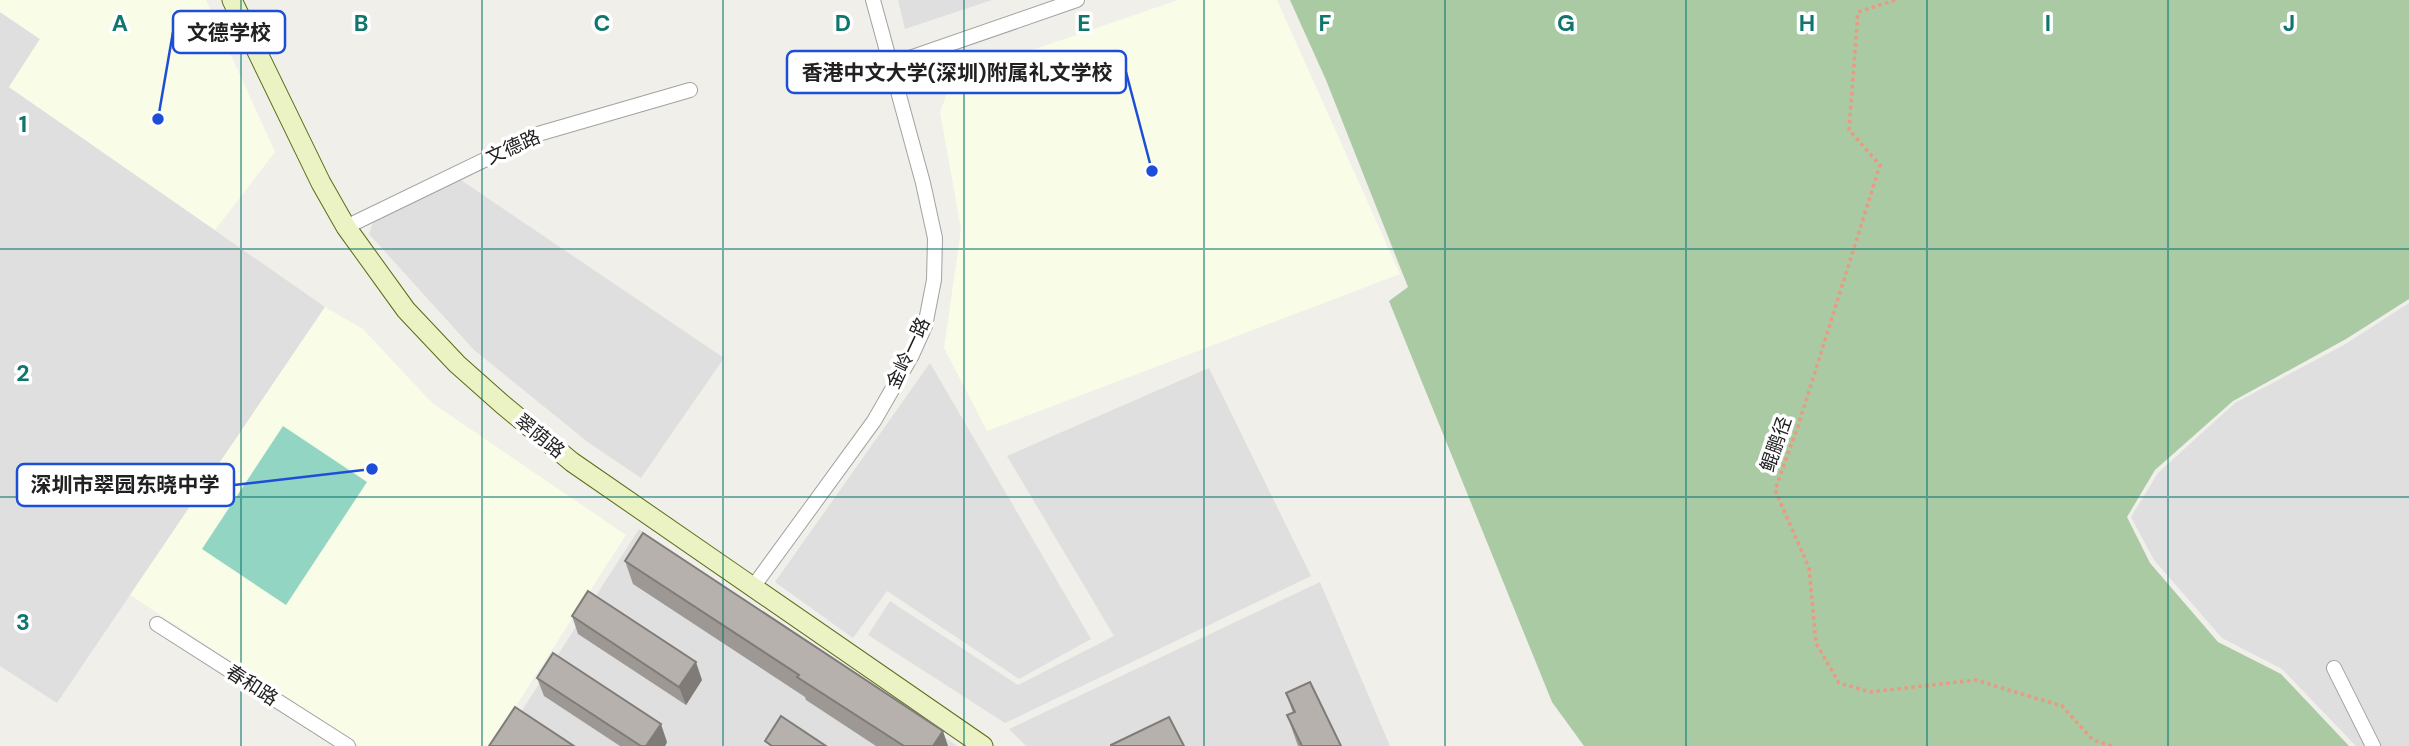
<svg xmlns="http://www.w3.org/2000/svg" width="2409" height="746" viewBox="0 0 2409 746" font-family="'DM Sans','Noto Sans SC',sans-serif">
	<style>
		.residential { fill: #dfdfdf }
		.education { fill: #f9fce7 }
		.forest { fill: #aacaa4 }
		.pitch { fill: #92d5c3 }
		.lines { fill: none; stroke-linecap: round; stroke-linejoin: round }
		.street-casing { stroke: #a2a2a2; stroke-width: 16 }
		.secondary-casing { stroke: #586d14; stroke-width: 21 }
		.path { stroke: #e99a82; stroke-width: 3.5; stroke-dasharray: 3.5 3.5; stroke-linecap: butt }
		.street { stroke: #fff; stroke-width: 14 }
		.secondary { stroke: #ebf3c5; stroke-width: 19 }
		.wall { fill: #9d9894 }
		.shaded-wall { fill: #7f7c78 }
		.building { fill: #b6b1ac; stroke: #7f7c78; stroke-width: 2 }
		.grid { fill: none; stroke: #0f766e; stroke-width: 2; stroke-opacity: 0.55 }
		.labels { text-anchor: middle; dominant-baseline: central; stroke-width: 7; stroke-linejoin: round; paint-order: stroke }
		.street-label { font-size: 19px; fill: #212121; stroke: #fff }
		.grid-label { font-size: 23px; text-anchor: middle; font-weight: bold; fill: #0f766e; stroke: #fff; stroke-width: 7; stroke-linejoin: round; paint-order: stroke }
		.leader { fill: none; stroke: #1d4ed8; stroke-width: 2.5 }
		.callout-dot { fill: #1d4ed8; stroke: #fff; stroke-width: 2.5 }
		.callout { fill: #fff; stroke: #1d4ed8; stroke-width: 2.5 }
		.callout-label { font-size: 21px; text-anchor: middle; font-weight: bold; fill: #212121 }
	</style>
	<rect width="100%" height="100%" fill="#f0efe9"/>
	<!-- residential -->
	<g class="residential">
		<polygon points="898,0 992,0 905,29"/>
		<polygon points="0,12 40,39 9,87 325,307 57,703 0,666"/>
		<polygon points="452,174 724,358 641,478 589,443 474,350 369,234 377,210"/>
		<polygon points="2409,303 2409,746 2356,746 2282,669 2222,638 2154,560 2131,517 2158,473 2235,403 2344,345"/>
		<polygon points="930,363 1091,639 1019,679 887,591 853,638 775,582"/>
		<polygon points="1209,368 1311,576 1005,723 868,635 890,601 1018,685 1114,636 1007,456"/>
		<polygon points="639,529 957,746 499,746"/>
		<polygon points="1320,582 1390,746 1026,746 1009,729"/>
	</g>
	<!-- education -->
	<g class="education">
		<polygon points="0,0 206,0 275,152 215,230 9,87 40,39 0,12"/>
		<polygon points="1178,0 1277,0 1400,274 987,431 944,348 961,229 940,112 953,77"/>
		<polygon points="325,307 363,329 432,403 626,535 490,746 360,746 130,595"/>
	</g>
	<!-- forest -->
	<polygon class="forest" points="1290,0 2409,0 2409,299 2346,339 2233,401 2155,470 2127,517 2150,563 2218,642 2281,674 2349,746 1584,746 1552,702 1389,301 1408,287 1326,80"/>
	<!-- pitch -->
	<polygon class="pitch" points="283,426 367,482 286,605 202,549"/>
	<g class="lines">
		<!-- street casing -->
		<g class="street-casing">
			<g id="street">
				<polyline points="892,64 1077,0"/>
				<polyline points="346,227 538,134 690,90"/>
				<polyline points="753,587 874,421 912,355 925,326 934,280 935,238 923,183 873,0"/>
				<polyline points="157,624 348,746"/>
				<polyline points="2334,668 2373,746"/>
			</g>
		</g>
		<!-- secondary casing -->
		<g class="secondary-casing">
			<polyline id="secondary" points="232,0 321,183 346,227 406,310 457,364 502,404 572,462 983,746"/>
		</g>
		<!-- path -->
		<polyline class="path" points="1895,0 1858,12 1849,130 1880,165 1798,426 1775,490 1809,568 1816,643 1839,683 1870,692 1975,680 2062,706 2093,740 2112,746"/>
		<!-- street -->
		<use href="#street" class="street"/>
		<!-- secondary -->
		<use href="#secondary" class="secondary"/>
	</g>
	<!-- wall -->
	<g class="wall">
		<polygon points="625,561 948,746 876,746 806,700 805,697 633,584"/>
		<polygon points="572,616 702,680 686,705 578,634"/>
		<polygon points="537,678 667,742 665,746 620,746 544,696"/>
		<polygon points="1286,693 1341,746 1298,746 1287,715 1293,713"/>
	</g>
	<!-- shaded-wall -->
	<g class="shaded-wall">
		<polygon points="696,662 702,680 686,705 679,687"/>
		<polygon points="661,724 667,742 665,746 646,746"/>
		<polygon points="943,731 948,746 933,746"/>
	</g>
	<!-- building -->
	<g class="building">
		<polygon points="643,533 943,731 933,746 904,746 797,677 799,675 625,561"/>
		<polygon points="588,591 696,662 679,687 572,616"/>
		<polygon points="553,653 661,724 646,746 641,746 537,678"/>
		<polygon points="1310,682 1341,746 1302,746 1287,715 1295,712 1286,693"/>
		<polygon points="515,707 574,746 489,746"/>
		<polygon points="781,716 826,746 772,746 765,741"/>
		<polygon points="1169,717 1184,746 1111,746 1111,745"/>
	</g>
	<!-- grid -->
	<path class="grid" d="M241,0V746M482,0V746M723,0V746M964,0V746M1204,0V746M1445,0V746M1686,0V746M1927,0V746M2168,0V746M0,249H2409M0,497H2409"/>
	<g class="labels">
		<!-- street labels -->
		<g class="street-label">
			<text transform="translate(513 147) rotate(-24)">文德路</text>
			<text transform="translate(908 353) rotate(-65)">金岭一路</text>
			<text transform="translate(540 436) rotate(39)">翠荫路</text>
			<text transform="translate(1776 444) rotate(-71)">鲲鹏径</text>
			<text transform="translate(252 685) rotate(33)">春和路</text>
		</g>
	</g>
	<g class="grid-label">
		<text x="120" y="31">A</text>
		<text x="361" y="31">B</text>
		<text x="602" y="31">C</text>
		<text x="843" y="31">D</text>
		<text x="1084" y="31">E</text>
		<text x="1325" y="31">F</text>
		<text x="1566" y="31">G</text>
		<text x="1807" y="31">H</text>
		<text x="2048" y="31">I</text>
		<text x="2289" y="31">J</text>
		<text x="23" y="132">1</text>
		<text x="23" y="381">2</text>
		<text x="23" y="630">3</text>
	</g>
	<!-- callouts -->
	<path class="leader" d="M158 119L173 32M1152 171L1126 72M372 469L234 485"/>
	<g class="callout-dot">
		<circle cx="158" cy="119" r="7"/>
		<circle cx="1152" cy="171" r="7"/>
		<circle cx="372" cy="469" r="7"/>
	</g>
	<g class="callout">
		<rect x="173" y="11" width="112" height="42" rx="7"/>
		<rect x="787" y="51" width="339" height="42" rx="7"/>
		<rect x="17" y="464" width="217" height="42" rx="7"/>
	</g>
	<g class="callout-label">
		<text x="229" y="40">文德学校</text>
		<text x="957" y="80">香港中文大学(深圳)附属礼文学校</text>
		<text x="125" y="492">深圳市翠园东晓中学</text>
	</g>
</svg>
